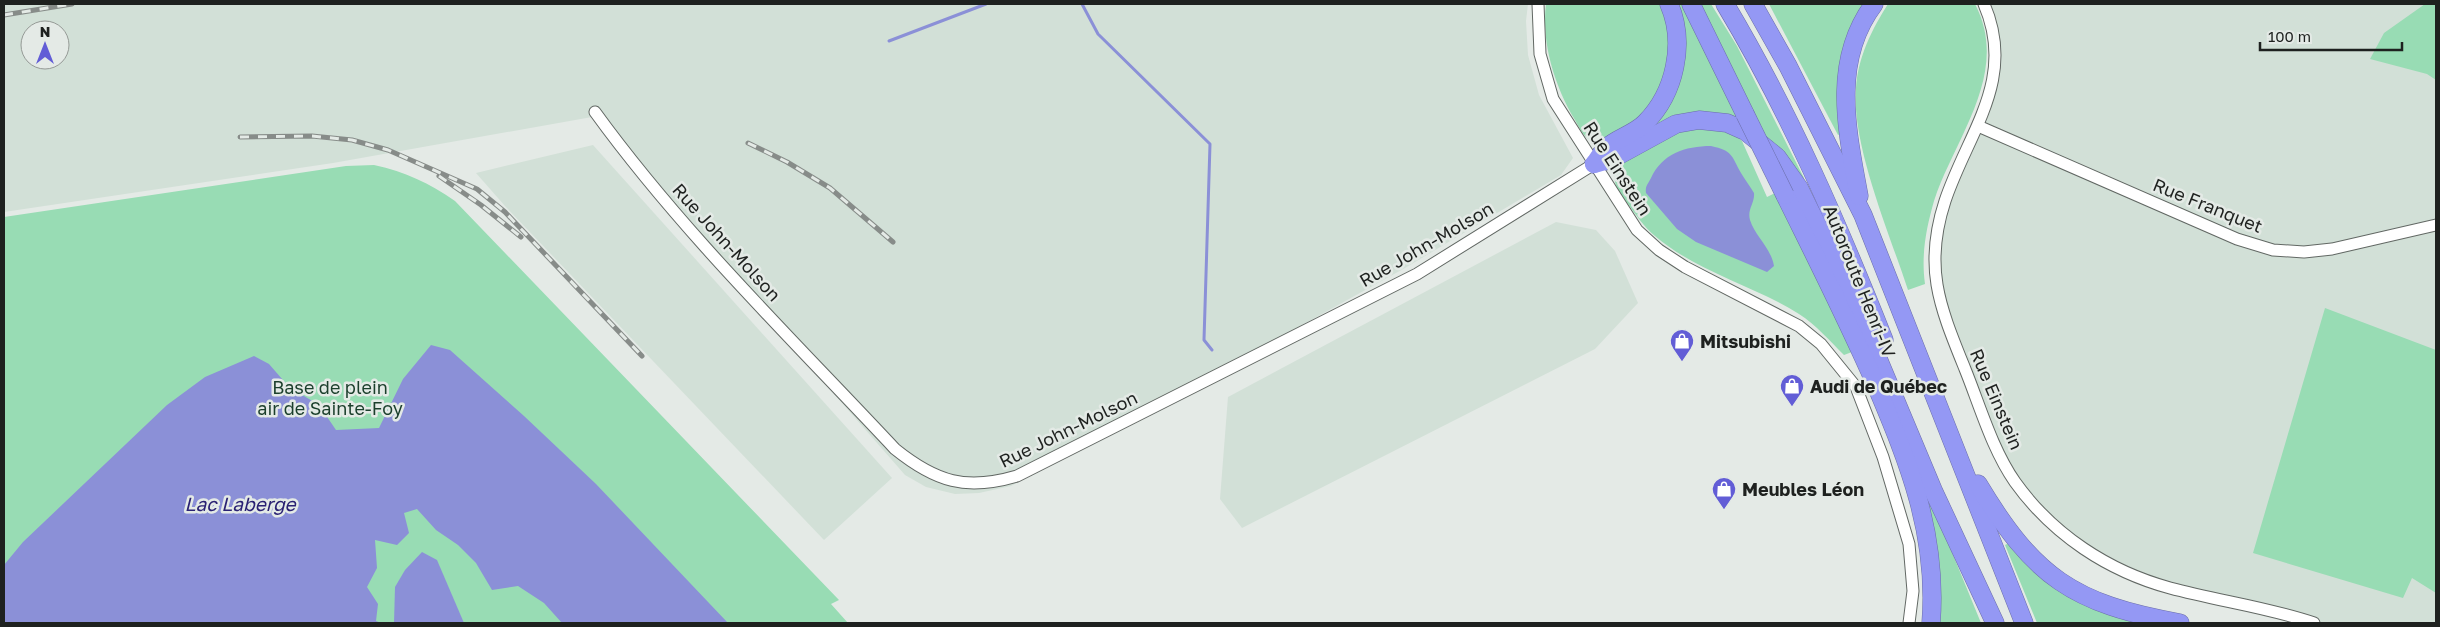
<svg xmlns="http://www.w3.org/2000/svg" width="2440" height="627" viewBox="0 0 2440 627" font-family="'Golos Text',sans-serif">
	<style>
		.built { fill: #d2e0d7; fill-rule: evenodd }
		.green { fill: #98dcb4 }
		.water { fill: #8b90d7 }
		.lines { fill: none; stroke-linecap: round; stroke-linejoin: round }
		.stream { stroke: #8b90d7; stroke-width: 3 }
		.minor-casing { stroke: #626864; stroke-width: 13 }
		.highway-casing { stroke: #6b6ea9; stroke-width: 19 }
		.minor { stroke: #fff; stroke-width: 11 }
		.highway { stroke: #9498f4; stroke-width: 18 }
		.rail-casing { stroke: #878c89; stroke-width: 5 }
		.rail { stroke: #e4eae6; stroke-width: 3; stroke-dasharray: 9; stroke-linecap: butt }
		.highway-bridge-casing { stroke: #6b6ea9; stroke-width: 19; stroke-linecap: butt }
		.highway-bridge { stroke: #9498f4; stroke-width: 18 }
		.labels { text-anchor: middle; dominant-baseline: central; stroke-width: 5; stroke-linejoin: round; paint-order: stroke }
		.street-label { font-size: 18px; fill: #1e211f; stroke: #e4eae6 }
		.poi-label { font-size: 18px; font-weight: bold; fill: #1e211f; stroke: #e4eae6; text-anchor: start }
		.park-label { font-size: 18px; fill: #1b3f2c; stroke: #e4eae6 }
		.water-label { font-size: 19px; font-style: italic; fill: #2a2173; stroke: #e4eae6 }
	</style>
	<rect width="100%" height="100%" fill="#e4eae6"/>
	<!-- built -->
	<g class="built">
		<path d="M4,4H1528L1526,21L1528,55L1539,95L1573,158L1561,175L1405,268L1011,486L979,493L955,494L926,487L905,475L592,117L333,163L4,212ZM30,30H60V60H30Z"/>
		<polygon points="1990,4 2436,4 2436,623 2314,623 2172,588 2095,557 2014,480 1943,313 1937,228 1993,80"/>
		<polygon points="593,145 892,478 824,540 505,206 476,173"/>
		<polygon points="1556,222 1596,230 1615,251 1638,303 1595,349 1242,528 1220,499 1228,397"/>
	</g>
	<!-- green -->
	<g class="green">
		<path d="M1546,4H1662C1665,17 1673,35 1672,49C1672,58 1662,87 1658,96C1650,111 1612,145 1595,142C1585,140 1580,129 1575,120C1555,87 1541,43 1546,4Z"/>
		<polygon points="1676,4 1682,4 1742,124 1658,127 1653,122 1663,111"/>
		<polygon points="1700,4 1711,4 1737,46 1804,178 1800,180 1766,139"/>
		<polygon points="1769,4 1866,4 1843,133 1838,135"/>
		<path d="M1888,4H1975C2011,73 1955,137 1934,201C1926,229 1921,255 1925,284L1908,290C1890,235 1851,144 1856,88C1858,57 1872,29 1888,4Z"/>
		<polygon points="2425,4 2436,4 2436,80 2427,74 2370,59 2384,33"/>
		<path d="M1700,127C1715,128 1731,129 1742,141L1767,197L1777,192L1852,352L1844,355C1830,341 1816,325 1799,314C1753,285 1697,272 1655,236C1644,227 1636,215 1628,204C1616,189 1608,177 1622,161L1682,130Z"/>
		<path d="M374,165C406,172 429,183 455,201L839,600L831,604L848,623H4V217L346,166Z"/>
		<polygon points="2325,308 2436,350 2436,593 2412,578 2403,598 2253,553"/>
		<polygon points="1926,489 1981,623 1937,623 1938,561 1933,524 1924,490"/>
		<path d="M2009,543C2047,591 2086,609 2144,623H2037L2005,545Z"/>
	</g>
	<!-- water -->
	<g class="water">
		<path d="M1711,146C1733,151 1731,155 1741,173C1745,180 1750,186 1754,193C1755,203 1747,209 1750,220C1755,236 1771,248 1774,266L1767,272L1696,242L1677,229L1646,193C1645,186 1648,184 1651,178C1662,154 1685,146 1711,146Z"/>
		<polygon points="431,345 450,350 524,416 596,484 728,623 562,623 544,603 518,586 492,590 476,563 458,545 436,530 417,509 404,513 409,533 397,545 375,540 377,568 367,587 378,604 376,621 381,623 4,623 4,565 23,542 167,405 205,377 254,356 269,364 289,387 319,405 336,430 379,428 403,379"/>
		<polygon points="422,552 437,560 464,623 394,623 395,587 405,570"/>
	</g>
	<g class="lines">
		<!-- stream -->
		<g class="stream">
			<polyline points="1082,4 1098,34 1210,144 1204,340 1212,350"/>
			<polyline points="889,41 986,4"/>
		</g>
		<!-- minor casing -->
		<g class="minor-casing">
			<g id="minor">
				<polyline points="1538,4 1540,54 1553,99 1637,230 1659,250 1685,267 1799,326 1821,344 1856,387 1883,457 1909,544 1913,591 1909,623"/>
				<path d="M1984,4C2017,80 1968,132 1945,201C1923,268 1940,307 1965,369C1980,406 1992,449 2015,482C2053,535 2108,571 2170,588C2218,601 2267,607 2314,623"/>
				<path d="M595,112C682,232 794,341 895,449C936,482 966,491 1017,476L1417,274L1594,164"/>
				<polyline points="1978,126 2237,239 2273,250 2304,252 2332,249 2436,225"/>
			</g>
		</g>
		<!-- highway casing -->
		<g class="highway-casing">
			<g id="highway">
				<polyline points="1691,4 1745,114"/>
				<path d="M1725,4C1789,111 1838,224 1884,340"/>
				<polyline points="1753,4 1788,66 1863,215 2024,623"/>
				<polyline points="1594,164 1612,159 1676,124 1699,120 1727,123 1745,131 1777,157 1799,188 1853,299 1933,490 1995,623"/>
				<path d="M1594,164C1598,159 1601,153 1606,148C1617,138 1634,134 1645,123C1675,93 1686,43 1669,4"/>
				<path d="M1785,195C1816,258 1847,319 1875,383C1909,463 1938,535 1931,623"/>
				<path d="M1859,196C1847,131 1831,61 1874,4"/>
				<path d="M1978,484C2034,577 2073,604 2180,623"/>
			</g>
		</g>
		<!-- minor -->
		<use href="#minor" class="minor"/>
		<!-- highway -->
		<use href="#highway" class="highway"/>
		<!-- rail casing -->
		<g class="rail-casing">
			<g id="rail">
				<polyline points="4,15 72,4"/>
				<polyline points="240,137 312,136 352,140 388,150 477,189 505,212 642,356"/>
				<polyline points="748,143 787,162 830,188 893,242"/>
				<polyline points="439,176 481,205 521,237"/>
			</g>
		</g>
		<!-- rail -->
		<use href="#rail" class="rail"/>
		<!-- highway-bridge casing -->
		<g class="highway-bridge-casing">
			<polyline id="highway-bridge" points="1745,114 1785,195"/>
		</g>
		<!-- highway-bridge -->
		<use href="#highway-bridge" class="highway-bridge"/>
	</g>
	<!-- icons -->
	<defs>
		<g id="shop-pin" transform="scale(1.25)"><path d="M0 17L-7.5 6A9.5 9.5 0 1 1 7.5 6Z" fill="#625dd6" stroke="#e4eae6"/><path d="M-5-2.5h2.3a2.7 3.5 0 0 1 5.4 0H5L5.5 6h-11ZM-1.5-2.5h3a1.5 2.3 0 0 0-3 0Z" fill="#fff"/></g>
	</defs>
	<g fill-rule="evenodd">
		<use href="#shop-pin" x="1682" y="341"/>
		<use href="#shop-pin" x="1792" y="386"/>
		<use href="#shop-pin" x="1724" y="489"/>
	</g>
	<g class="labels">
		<!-- street labels -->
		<g class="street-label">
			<text transform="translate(1618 168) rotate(57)">Rue Einstein</text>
			<text transform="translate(2208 205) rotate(22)">Rue Franquet</text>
			<text transform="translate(727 242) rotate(48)">Rue John-Molson</text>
			<text transform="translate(1426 244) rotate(-30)">Rue John-Molson</text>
			<text transform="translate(1860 281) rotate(68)">Autoroute Henri-IV</text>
			<text transform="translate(1997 399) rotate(67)">Rue Einstein</text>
			<text transform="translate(1068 429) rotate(-26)">Rue John-Molson</text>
		</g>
		<!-- poi labels -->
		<g class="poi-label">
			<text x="1700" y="341">Mitsubishi</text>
			<text x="1810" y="386">Audi de Québec</text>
			<text x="1742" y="489">Meubles Léon</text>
		</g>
		<!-- park labels -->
		<g class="park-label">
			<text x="330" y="387">Base de plein<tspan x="330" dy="21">air de Sainte-Foy</tspan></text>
		</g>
		<!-- water labels -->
		<g class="water-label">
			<text x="240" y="503">Lac Laberge</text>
		</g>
	</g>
	<!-- border -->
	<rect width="2440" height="627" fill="none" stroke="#1e211f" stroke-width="10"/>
	<!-- north arrow -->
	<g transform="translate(45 45)"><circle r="24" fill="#e4eae6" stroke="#959a96"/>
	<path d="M0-4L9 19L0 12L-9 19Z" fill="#625dd6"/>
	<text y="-8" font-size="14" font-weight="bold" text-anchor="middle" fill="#1e211f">N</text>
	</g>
	<!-- scale -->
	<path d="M2260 42v8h142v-8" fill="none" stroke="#1e211f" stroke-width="2.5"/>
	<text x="2268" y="42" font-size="15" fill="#1e211f" stroke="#e4eae6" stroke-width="4" paint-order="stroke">100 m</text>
</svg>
